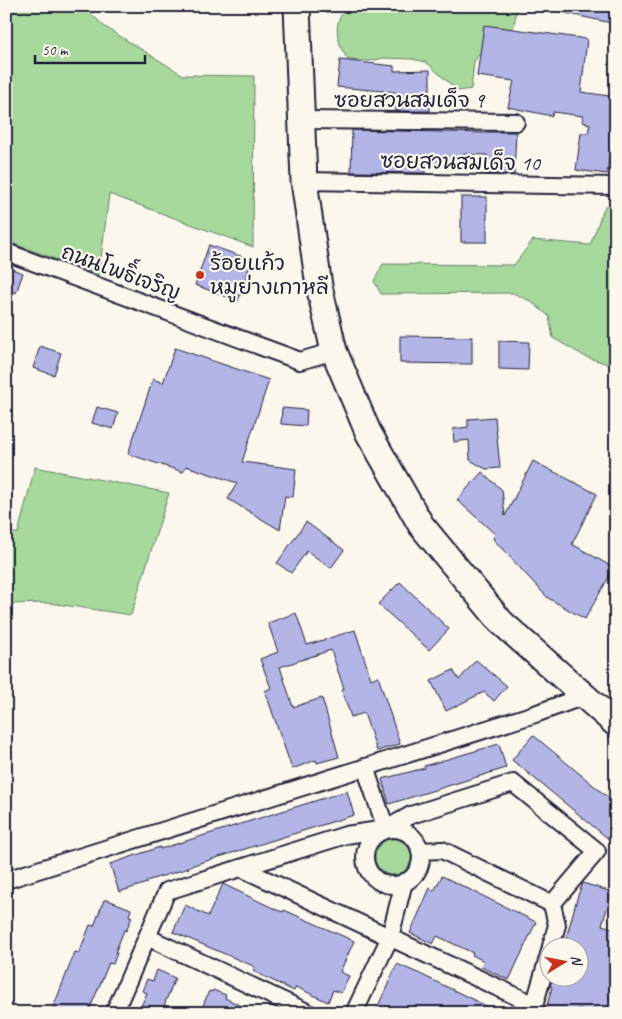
<svg xmlns="http://www.w3.org/2000/svg" width="622" height="1019" viewBox="0 0 622 1019" font-family="Caveat,'Playpen Sans Thai',sans-serif">
	<style>
		.green { fill: #a6d99b; stroke: #647e6b }
		.building { fill: #b3b5e7; stroke: #22223b }
		.lines { fill: none; stroke-linecap: round; stroke-linejoin: round }
		.minor-casing { stroke: #22223b; stroke-width: 20 }
		.primary-casing { stroke: #22223b; stroke-width: 29 }
		.minor { stroke: #fbf7ec; stroke-width: 16 }
		.primary { stroke: #fbf7ec; stroke-width: 25 }
		.poi-dot { fill: #c8321e; stroke: #fbf7ec; stroke-width: 2 }
		.labels { text-anchor: middle; dominant-baseline: central; stroke-width: 4.5; stroke-linejoin: round; paint-order: stroke }
		.street-label { font-size: 21px; fill: #22223b; stroke: #fbf7ec }
		.poi-label { font-size: 21px; fill: #22223b; stroke: #fbf7ec; text-anchor: start }
	</style>
	<rect width="100%" height="100%" fill="#fbf7ec"/>
	<filter id="ink" filterUnits="userSpaceOnUse"><feTurbulence type="fractalNoise" baseFrequency=".02" numOctaves="2"/><feDisplacementMap in="SourceGraphic" scale="10" xChannelSelector="R" yChannelSelector="G"/><feConvolveMatrix kernelMatrix="1 2 1 2 8 2 1 2 1" color-interpolation-filters="sRGB"/></filter>
	<g filter="url(#ink)">
		<!-- green -->
		<g class="green">
			<polygon points="6,6 83,6 105,27 183,75 254,76 253,247 109,194 99,275 6,241"/>
			<path d="M350,6H517L514,26L505,35L482,50L474,62L471,89L458,91L426,62L412,59L384,58L370,61L348,60C337,44 330,19 350,6Z"/>
			<polygon points="605,206 616,206 616,364 614,366 586,357 553,338 549,316 530,301 513,293 381,294 374,281 383,264 514,265 533,240 590,245"/>
			<polygon points="35,467 169,493 131,615 50,603 6,604 6,533 18,533"/>
			<circle cx="393" cy="857" r="18"/>
		</g>
		<!-- building -->
		<g class="building">
			<polygon points="557,6 616,6 616,24 556,11"/>
			<polygon points="484,25 587,39 581,92 616,97 616,120 614,120 607,174 576,170 581,133 588,133 590,124 582,122 583,116 553,112 552,116 508,107 514,81 477,76"/>
			<polygon points="340,60 394,66 394,71 430,70 430,111 396,111 395,92 337,87"/>
			<polygon points="352,130 488,133 488,132 516,132 514,174 486,174 487,155 462,154 462,164 426,164 425,173 351,172"/>
			<rect x="461" y="197" width="26" height="45"/>
			<polygon points="209,245 252,260 238,301 195,285"/>
			<polygon points="6,267 23,273 16,293 6,289"/>
			<polygon points="400,336 472,337 472,364 400,363"/>
			<polygon points="499,341 529,342 528,370 499,369"/>
			<polygon points="40,346 61,353 54,375 33,368"/>
			<polygon points="175,348 269,380 242,462 296,469 293,497 285,496 280,530 228,499 237,483 186,466 183,472 128,454 153,379 163,383"/>
			<polygon points="97,407 118,413 113,429 92,423"/>
			<polygon points="282,408 307,410 306,426 281,424"/>
			<polygon points="495,417 500,468 486,469 470,460 469,440 454,442 453,429 468,427 468,419"/>
			<polygon points="533,461 597,494 572,544 614,568 585,619 548,598 493,539 495,534 457,500 482,472 502,490 505,516"/>
			<polygon points="306,522 344,550 331,568 307,551 291,573 277,563"/>
			<polygon points="400,582 449,629 429,650 378,604"/>
			<polygon points="296,613 307,645 355,630 371,679 378,676 400,744 377,751 364,713 351,717 342,690 344,689 331,650 280,667 293,707 322,698 339,757 317,763 316,760 292,769 265,691 271,688 260,659 278,652 268,623"/>
			<polygon points="476,660 507,686 494,701 484,692 446,711 431,681 453,670 459,680"/>
			<polygon points="533,735 616,804 616,845 512,760"/>
			<polygon points="499,744 506,768 389,804 382,779 425,768 424,766"/>
			<polygon points="347,791 354,815 187,867 189,868 146,881 147,883 119,892 110,864 160,847 160,849"/>
			<polygon points="442,876 536,922 509,980 481,967 484,961 472,955 473,953 437,936 433,944 410,933 430,888 434,891"/>
			<polygon points="583,883 612,892 602,925 616,929 616,1013 592,1013 578,1008 576,1013 545,1013 552,987 550,986 553,976 580,976 580,946 564,946 578,895"/>
			<polygon points="223,884 277,910 283,912 284,910 354,941 340,972 349,976 341,993 333,990 328,1002 296,987 294,991 253,971 255,967 251,965 173,932 185,905 208,916"/>
			<polygon points="104,900 108,900 131,909 129,916 132,917 126,931 124,930 115,953 117,953 113,964 109,963 88,1013 51,1013 75,952 79,953 90,925 94,926"/>
			<polygon points="397,964 420,974 501,1013 375,1013"/>
			<polygon points="157,970 175,978 161,1013 138,1013 147,993 142,991 147,979 153,981"/>
			<polygon points="213,990 226,995 225,998 256,1013 200,1013 209,991 212,992"/>
		</g>
		<g class="lines">
			<!-- minor casing -->
			<g class="minor-casing">
				<g id="minor">
					<polyline points="302,120 516,122"/>
					<polyline points="304,181 616,186"/>
					<polyline points="6,252 300,361 334,351"/>
					<polyline points="365,767 386,829"/>
					<circle cx="393" cy="857" r="28"/>
					<polyline points="420,851 442,850 552,904 557,925 551,946"/>
					<polyline points="241,868 535,1005"/>
					<polyline points="6,880 535,714 584,696"/>
					<polyline points="147,937 309,1013"/>
					<polyline points="114,1013 167,891 346,835 386,829 411,815 513,783 597,851 552,904"/>
					<polyline points="354,1013 390,937 404,882"/>
					<polyline points="532,1013 550,951"/>
				</g>
			</g>
			<!-- primary casing -->
			<g class="primary-casing">
				<polyline id="primary" points="297,6 304,181 319,286 334,351 368,432 421,525 501,622 616,724"/>
			</g>
			<!-- minor -->
			<use href="#minor" class="minor"/>
			<!-- primary -->
			<use href="#primary" class="primary"/>
		</g>
	</g>
	<!-- markers -->
	<circle class="poi-dot" cx="200" cy="275" r="5"/>
	<g class="labels">
		<!-- street labels -->
		<g class="street-label">
			<text x="409" y="100">ซอยสวนสมเด็จ 9</text>
			<text transform="translate(460 162) rotate(1)">ซอยสวนสมเด็จ 10</text>
			<text transform="translate(121 272) rotate(20)">ถนนโพธิ์เจริญ</text>
		</g>
		<!-- poi labels -->
		<g class="poi-label">
			<text x="210" y="263">ร้อยแก้ว<tspan x="210" dy="24">หมูย่างเกาหลี</tspan></text>
		</g>
	</g>
	<!-- margin -->
	<rect width="622" height="1019" fill="none" stroke="#fbf7ec" stroke-width="25"/>
	<rect x="12" y="12" width="597" height="994" fill="none" stroke="#22223b" stroke-width="2" filter="url(#ink)"/>
	<!-- north arrow -->
	<g transform="translate(564 962) rotate(80)"><circle r="24" fill="#fbf7ec" stroke="#a4a2a5"/>
	<path d="M0-4L9 19L0 12L-9 19Z" fill="#c8321e"/>
	<text y="-8" font-size="14" font-weight="bold" text-anchor="middle" fill="#22223b">N</text>
	</g>
	<!-- scale -->
	<path d="M35 55v8h110v-8" fill="none" stroke="#22223b" stroke-width="2.5"/>
	<text x="42" y="55" font-size="15" fill="#22223b" stroke="#fbf7ec" stroke-width="4" paint-order="stroke">50 m</text>
</svg>
